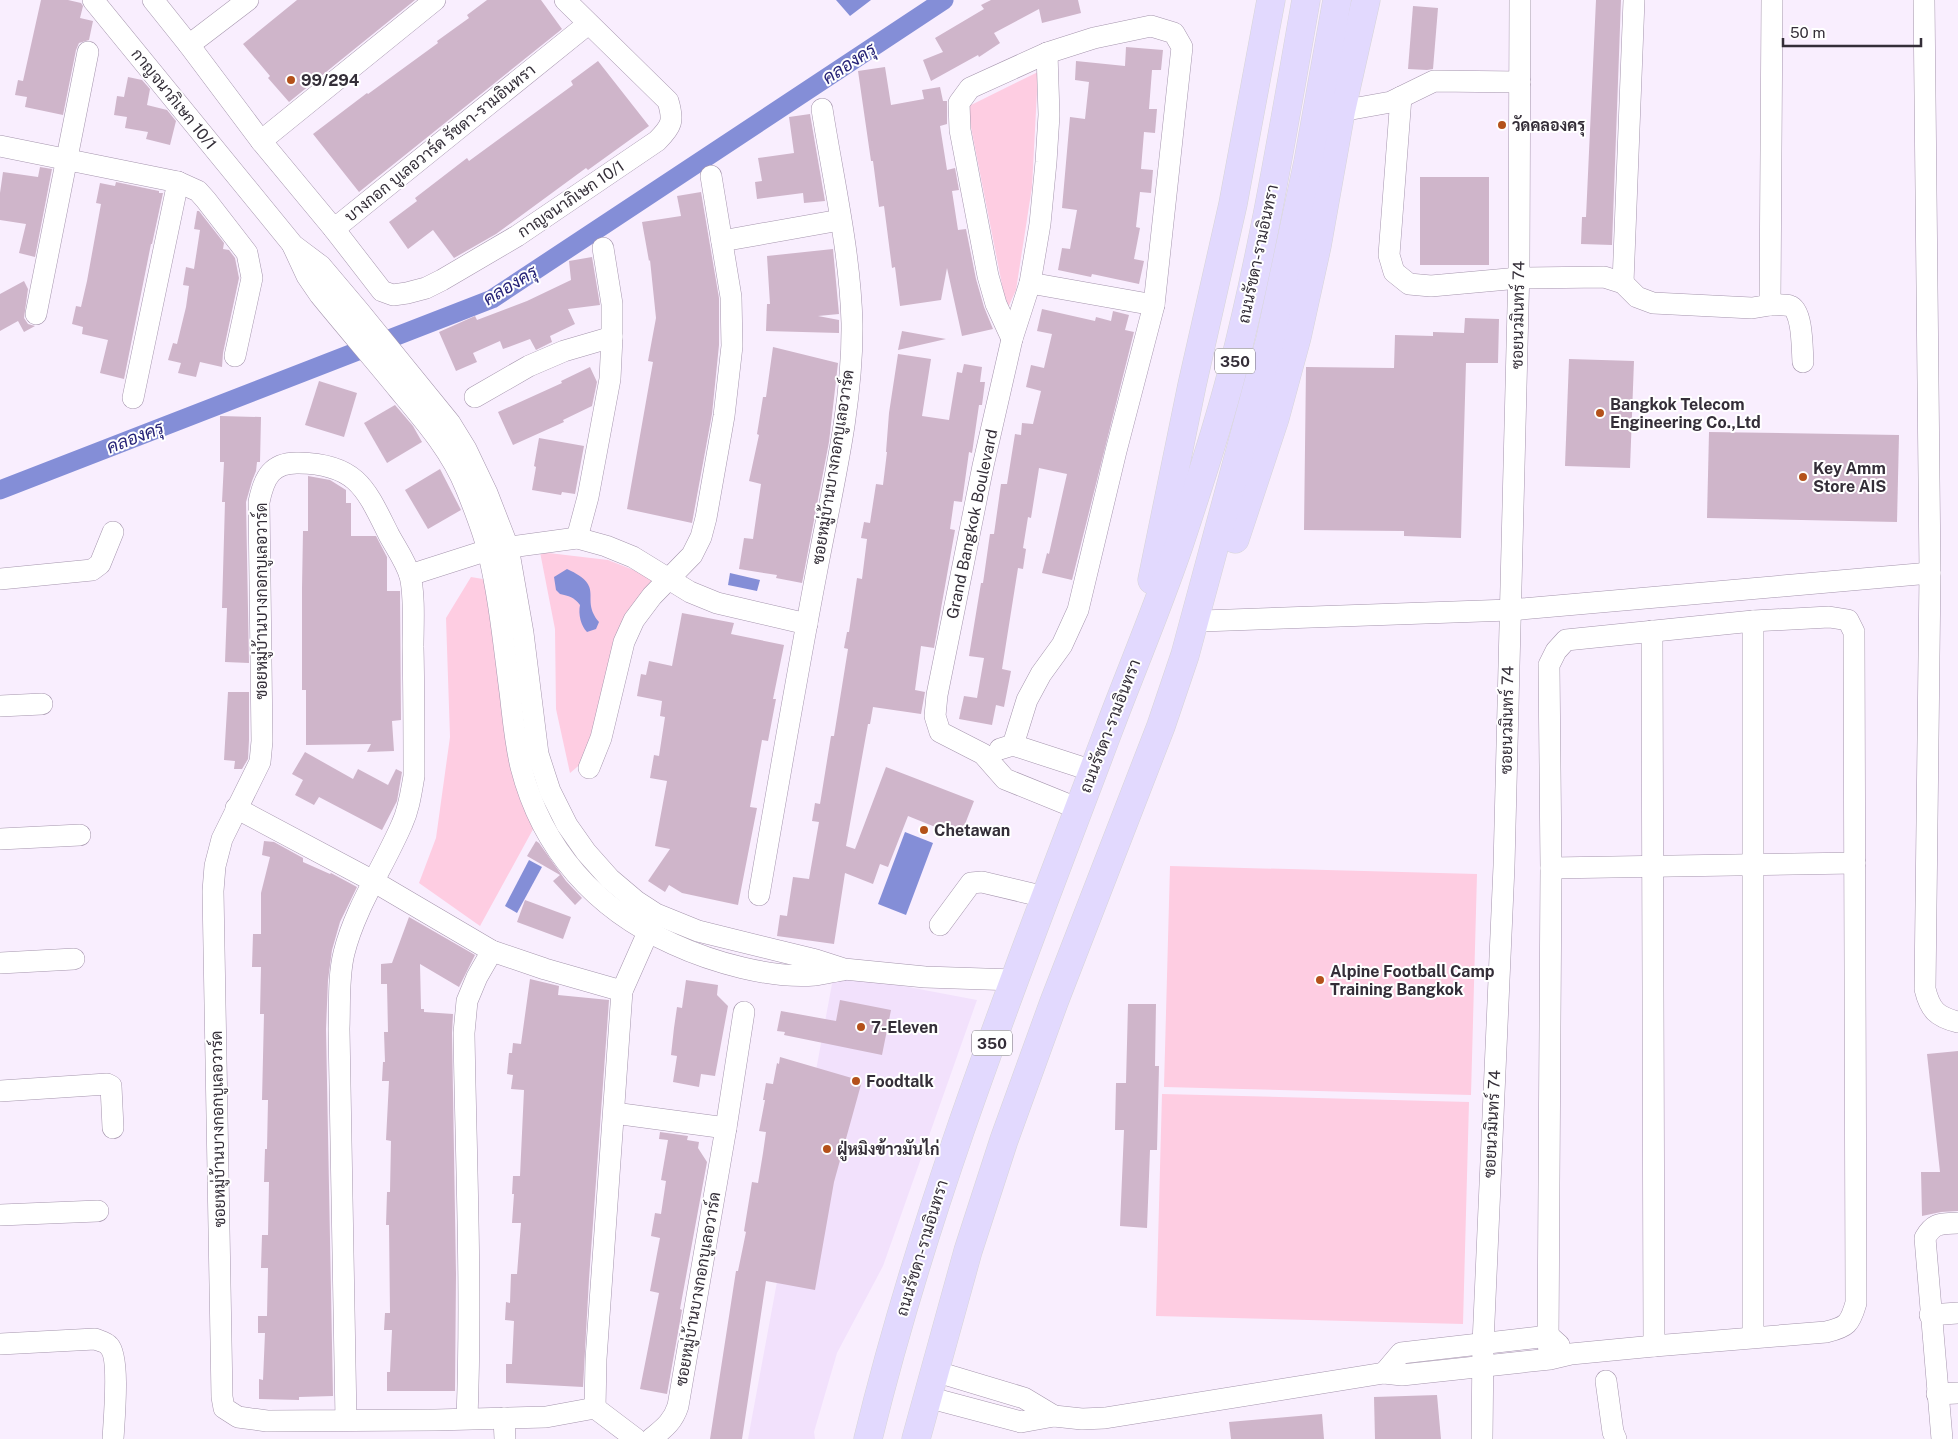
<svg xmlns="http://www.w3.org/2000/svg" width="1958" height="1439" viewBox="0 0 1958 1439" font-family="'Public Sans',Sarabun,sans-serif">
	<style>
		.built { fill: #f2e1fc }
		.green { fill: #fecde2 }
		.water { fill: #848ed7 }
		.lines { fill: none; stroke-linecap: round; stroke-linejoin: round }
		.canal { stroke: #848ed7; stroke-width: 19 }
		.building { fill: #cfb5ca }
		.minor-casing { stroke: #a595ad; stroke-width: 22 }
		.primary-casing { stroke: #d6d5d7; stroke-width: 29 }
		.minor { stroke: #fff; stroke-width: 21 }
		.primary { stroke: #e2d9fe; stroke-width: 28 }
		.poi-dot { fill: #b4511a; stroke: #fff; stroke-width: 2 }
		.labels { text-anchor: middle; dominant-baseline: central; stroke-width: 4; stroke-linejoin: round; paint-order: stroke }
		.shield { fill: #fff; stroke: #716d74; stroke-width: 1 }
		.shield-label { font-size: 15px; font-weight: bold; fill: #342e38 }
		.poi-label { font-size: 16px; font-weight: bold; fill: #342e38; stroke: #fff; text-anchor: start }
		.street-label { font-size: 16px; fill: #342e38; stroke: #fff }
		.water-label { font-size: 18px; font-style: italic; fill: #262377; stroke: #fff }
	</style>
	<rect width="100%" height="100%" fill="#f9eefe"/>
	<!-- built -->
	<polygon class="built" points="834,973 977,1000 883,1266 837,1353 814,1432 815,1439 748,1439"/>
	<!-- green -->
	<g class="green">
		<polygon points="1038,72 1032,187 1016,290 1007,310 967,107"/>
		<polygon points="540,552 608,560 662,581 628,622 583,762 570,773 556,709 555,629"/>
		<polygon points="471,577 489,580 537,822 480,926 419,883 436,838 450,737 446,618"/>
		<polygon points="1170,866 1477,874 1471,1095 1164,1087"/>
		<polygon points="1162,1094 1469,1102 1463,1324 1156,1316"/>
	</g>
	<!-- water -->
	<g class="water">
		<polygon points="836,0 871,0 850,16"/>
		<path d="M567,569C607,587 579,598 599,622L596,629L587,632C581,626 578,614 580,605C574,597 569,596 560,594L556,590L554,577Z"/>
		<polygon points="730,573 760,580 757,591 728,585"/>
		<polygon points="905,832 933,843 906,915 878,904"/>
		<polygon points="529,860 542,867 517,913 505,906"/>
	</g>
	<g class="lines">
		<!-- canal -->
		<polyline class="canal" points="0,490 492,299 944,0"/>
	</g>
	<!-- building -->
	<g class="building">
		<polygon points="41,0 68,0 81,3 83,6 80,18 93,21 89,40 79,43 76,50 63,115 25,107 27,97 15,95 18,80 23,81"/>
		<polygon points="297,0 415,0 289,102 268,78 270,76 243,44"/>
		<polygon points="487,0 541,0 562,29 359,192 313,134 367,93 368,94 438,43 437,41 469,18 467,15"/>
		<polygon points="991,0 1078,0 1081,13 1042,23 1039,9 994,33 1000,43 979,57 978,55 931,81 923,60 943,52 935,38 984,9 981,5"/>
		<polygon points="1596,0 1621,0 1612,245 1581,244 1582,217 1586,217"/>
		<polygon points="1413,6 1438,8 1433,69 1427,70 1408,69"/>
		<polygon points="1126,47 1163,50 1161,70 1152,70 1149,109 1157,109 1155,133 1144,132 1141,169 1153,170 1151,193 1140,192 1136,227 1140,228 1134,259 1144,261 1139,284 1092,274 1091,277 1058,270 1062,248 1070,249 1077,210 1062,208 1070,117 1085,119 1089,82 1075,80 1076,61 1125,66"/>
		<polygon points="598,61 649,126 588,170 586,168 496,234 454,258 433,230 408,249 389,222 417,201 415,198 467,158 469,161 573,85 571,81"/>
		<polygon points="885,67 891,105 924,99 922,90 940,87 943,101 947,101 947,124 940,126 947,170 955,168 959,190 952,191 958,230 966,229 976,279 984,307 993,329 962,336 947,268 941,300 900,306 895,267 892,268 884,206 879,207 873,161 871,161 858,71"/>
		<polygon points="128,77 142,80 150,89 147,105 167,110 176,121 170,145 146,139 148,132 125,128 127,117 114,115 117,96 124,97"/>
		<polygon points="810,114 825,201 804,203 803,193 757,199 755,182 762,181 758,158 794,153 789,117"/>
		<polygon points="40,167 52,169 35,257 19,253 26,224 0,220 0,193 3,172 38,177"/>
		<rect x="1420" y="177" width="69" height="88"/>
		<polygon points="116,182 159,191 159,193 163,193 152,244 151,244 124,379 100,373 108,340 82,334 83,327 72,324 76,306 81,307 87,281 101,204 96,203 100,183 115,186"/>
		<polygon points="701,192 719,298 719,345 712,414 692,523 627,509 653,362 648,361 656,318 650,260 649,261 642,222 681,216 677,196"/>
		<polygon points="197,211 199,211 224,243 223,249 229,250 235,258 239,278 223,353 222,367 200,362 196,377 178,373 181,363 168,360 173,343 177,344 186,307 189,286 183,285 186,267 194,269 200,230 194,229"/>
		<polygon points="833,249 839,314 818,316 839,320 839,333 766,331 767,304 770,304 767,256"/>
		<polygon points="592,257 600,305 568,309 575,324 550,336 552,342 536,350 530,339 503,349 500,341 473,353 477,362 456,371 439,332 475,316 477,320 527,301 571,280 569,261"/>
		<polygon points="24,281 28,289 24,318 28,324 35,326 24,332 18,321 0,331 0,294"/>
		<polygon points="1042,309 1095,321 1096,317 1111,321 1113,311 1129,315 1125,330 1134,332 1072,580 1042,573 1047,553 1049,554 1067,474 1039,468 1031,518 1028,517 1023,548 1026,549 1023,569 1018,568 1002,669 1011,671 1004,707 996,705 992,725 959,719 964,696 977,698 984,658 969,656 981,583 983,583 990,534 994,534 1001,484 1007,484 1015,434 1021,435 1022,423 1033,424 1041,391 1026,387 1031,365 1044,368 1052,334 1037,331"/>
		<polygon points="1465,318 1499,319 1498,363 1466,363 1461,538 1404,536 1404,531 1304,530 1306,367 1394,368 1395,335 1433,336 1433,332 1464,333"/>
		<polygon points="902,331 946,339 898,350"/>
		<polygon points="773,347 838,363 829,442 802,583 776,578 777,575 739,569 744,538 753,539 761,484 749,481 759,435 757,434 763,397 766,397"/>
		<polygon points="898,354 931,359 922,416 949,420 957,372 962,373 964,364 982,367 980,382 985,382 982,405 979,405 972,453 969,452 962,502 954,501 950,529 955,530 934,648 921,646 915,690 925,692 921,714 873,707 870,724 868,724 846,846 855,849 886,767 974,801 960,837 908,816 888,867 880,864 873,884 845,873 834,944 777,936 780,915 787,916 793,877 809,879 819,822 812,821 815,803 820,804 831,736 834,736 848,649 844,648 847,632 849,632 857,578 862,579 867,539 861,538 864,522 870,523 876,484 883,485 887,452 886,452 889,413"/>
		<polygon points="1569,359 1634,361 1630,468 1565,466"/>
		<polygon points="590,367 597,382 592,406 563,420 564,422 513,445 498,412 562,383 561,381"/>
		<polygon points="319,381 357,393 344,437 305,425"/>
		<polygon points="395,405 413,426 422,442 387,463 364,423"/>
		<polygon points="220,416 261,417 260,462 257,462 256,471 252,481 246,502 249,663 225,662 227,608 222,608 225,502 222,502 224,462 220,462"/>
		<polygon points="1709,432 1899,435 1897,522 1707,518"/>
		<polygon points="539,438 584,446 575,494 562,492 561,495 532,490 536,467 534,466"/>
		<polygon points="440,469 461,510 428,529 405,490"/>
		<polygon points="308,476 330,480 346,490 346,503 351,503 351,536 376,536 387,557 387,591 400,591 401,720 392,721 394,751 367,752 371,744 306,745 306,690 302,690 302,588 303,531 308,531"/>
		<polygon points="682,613 734,623 731,634 784,645 773,699 776,699 768,741 762,740 750,807 757,808 738,905 682,893 669,885 665,892 648,881 670,849 655,846 667,781 650,778 654,755 659,756 665,717 660,716 662,701 637,696 641,674 646,675 649,661 672,666"/>
		<polygon points="228,692 249,692 249,740 248,759 242,769 234,769 235,761 224,760"/>
		<polygon points="305,752 353,779 358,769 388,785 396,769 402,772 397,801 382,830 319,797 314,805 295,795 303,780 292,774"/>
		<polygon points="264,841 274,842 303,858 303,862 330,874 331,873 357,887 340,922 332,950 328,980 326,1029 333,1396 299,1397 299,1400 259,1399 259,1379 263,1380 265,1333 258,1333 258,1316 267,1316 268,1268 261,1268 262,1235 268,1235 269,1182 264,1182 265,1149 267,1149 268,1100 262,1100 264,1014 260,1014 261,967 252,967 253,934 261,934 261,893 270,857 262,855"/>
		<polygon points="536,841 539,843 566,881 582,898 575,905 553,881 560,875 527,856"/>
		<polygon points="525,900 571,917 563,939 517,922"/>
		<polygon points="409,917 475,955 459,987 420,964 421,1009 424,1009 424,1012 453,1014 452,1033 456,1274 455,1391 387,1391 387,1372 390,1372 392,1330 384,1330 385,1313 390,1313 389,1225 386,1225 387,1192 390,1192 391,1141 386,1140 389,1081 382,1081 383,1062 385,1062 384,1032 388,1032 387,984 381,984 381,964 392,963"/>
		<polygon points="530,979 559,986 558,995 609,1000 589,1279 583,1387 506,1383 506,1364 512,1364 514,1321 505,1320 506,1302 510,1303 511,1274 517,1274 521,1223 512,1223 514,1194 512,1194 513,1176 520,1176 524,1090 511,1089 513,1075 507,1074 509,1053 512,1053 513,1043 521,1044"/>
		<polygon points="686,980 718,985 717,995 728,1006 715,1076 701,1074 699,1087 673,1082 677,1056 671,1055 674,1028 677,1007 682,1008"/>
		<polygon points="840,1000 891,1010 882,1055 784,1035 785,1032 777,1031 781,1011 836,1021"/>
		<polygon points="1128,1004 1156,1004 1155,1066 1159,1066 1157,1150 1150,1150 1147,1228 1120,1226 1124,1130 1115,1130 1116,1083 1126,1083"/>
		<polygon points="1958,1051 1958,1211 1941,1212 1922,1216 1921,1172 1940,1172 1927,1054"/>
		<polygon points="780,1057 862,1081 834,1182 815,1290 766,1281 742,1439 710,1439 736,1271 738,1271 746,1232 744,1231 752,1182 758,1183 763,1153 766,1132 759,1131 765,1100 763,1100 766,1083 773,1084 777,1063 779,1064"/>
		<polygon points="660,1132 688,1136 687,1140 699,1142 698,1148 707,1162 680,1309 682,1310 667,1394 640,1389 659,1293 650,1291 660,1238 651,1236 655,1213 661,1214 666,1181 661,1180 668,1140 659,1139"/>
		<polygon points="1437,1395 1441,1439 1375,1439 1374,1397"/>
		<polygon points="1322,1414 1324,1439 1231,1439 1229,1422"/>
	</g>
	<g class="lines">
		<!-- minor casing -->
		<g class="minor-casing">
			<g id="minor">
				<polyline points="93,0 293,245 321,266 359,311 450,423 466,449 487,493 508,547 523,633 538,754 550,791 567,825 586,852 610,879 636,901 656,914 698,931 816,960 844,969 925,977 1015,980"/>
				<polyline points="153,0 189,45 248,0"/>
				<path d="M1924,0L1930,573L1925,989C1930,1010 1937,1017 1958,1022"/>
				<polyline points="189,45 261,141 435,0"/>
				<polyline points="1047,53 1049,115 1046,162 1040,224 1030,283 1012,339 983,466 937,695 935,716 940,732 983,754 1005,779 1079,809"/>
				<polyline points="1401,97 1389,255 1394,272 1409,284 1431,286 1519,278 1604,277 1623,283 1637,297 1653,303 1752,308 1770,305 1772,0"/>
				<polyline points="1341,111 1391,102 1434,81 1520,82"/>
				<polyline points="261,141 334,229 588,24"/>
				<polyline points="0,146 178,182 198,191 206,200 247,253 252,278 235,356"/>
				<path d="M334,229L382,291L393,295L407,293L426,288L442,280L517,236L657,141C672,126 674,121 668,101L565,0"/>
				<polyline points="722,241 840,220"/>
				<path d="M293,246L307,276L320,295C346,327 373,358 399,390C424,420 451,451 466,488C474,508 483,530 488,551C499,595 504,646 510,692C513,717 515,742 521,767C542,849 595,909 673,944C712,962 771,979 815,975C825,974 834,971 843,970"/>
				<polyline points="1030,283 1154,305"/>
				<polyline points="1623,283 1634,0"/>
				<path d="M1770,305C1776,305 1785,304 1790,306C1803,310 1802,350 1803,362"/>
				<polyline points="36,314 88,52"/>
				<polyline points="1012,339 996,304 988,276 960,130 959,103 970,88 1047,53 1094,38 1151,26 1174,33 1182,47 1154,305 1116,451 1078,610 1062,645 1041,674 1027,700 1013,745"/>
				<polyline points="475,397 529,366 564,351 612,337"/>
				<polyline points="133,398 178,182"/>
				<polyline points="577,538 588,497 610,379 612,337 612,304 603,248"/>
				<polyline points="410,575 488,550 577,538 606,546 633,557 690,592 717,603 807,624"/>
				<polyline points="0,579 92,570 100,564 113,532"/>
				<polyline points="1202,621 1510,610 1930,573"/>
				<polyline points="1652,631 1654,1346"/>
				<polyline points="0,706 42,704"/>
				<polyline points="1000,749 1013,745 1093,771"/>
				<polyline points="589,768 601,738 624,642 634,620 652,596 692,555 701,537 706,518 724,416 732,346 731,297 711,176"/>
				<polyline points="236,808 373,881 492,951 545,969 622,991"/>
				<polyline points="0,839 80,835"/>
				<polyline points="1551,868 1855,863"/>
				<path d="M759,895C778,785 797,674 818,564C833,485 853,404 852,323C850,251 833,179 822,109"/>
				<polyline points="940,925 971,883 982,882 1045,897"/>
				<polyline points="0,963 74,959"/>
				<polyline points="0,1091 107,1084 111,1086 113,1128"/>
				<polyline points="614,1113 726,1128"/>
				<polyline points="0,1215 98,1211"/>
				<polyline points="1930,1315 1958,1313"/>
				<polyline points="1753,1337 1753,621"/>
				<path d="M0,1344L95,1339C100,1341 106,1342 109,1346C120,1357 114,1421 113,1439"/>
				<polyline points="934,1371 1024,1398 1054,1416"/>
				<polyline points="1384,1373 1401,1353 1549,1336 1559,1345"/>
				<polyline points="1606,1381 1613,1432 1616,1439"/>
				<polyline points="1937,1394 1958,1393"/>
				<path d="M927,1397L1021,1422L1054,1416L1082,1419L1105,1418L1384,1373L1402,1375L1550,1359L1571,1354L1654,1346L1826,1332C1847,1327 1850,1324 1856,1303L1854,632L1848,620L1829,617L1753,621L1566,640L1556,651L1549,665L1551,868L1548,1343L1550,1359"/>
				<polyline points="595,1408 596,1359 622,991 653,921"/>
				<path d="M467,1418C472,1290 466,1161 464,1033L467,1001L477,977L492,951"/>
				<polyline points="504,1418 505,1439"/>
				<path d="M346,1420L339,1029C340,1004 338,977 344,953C355,908 384,866 402,824C409,809 411,793 414,776C414,733 414,690 413,647C413,627 415,595 410,576C406,562 396,548 389,535C366,489 357,464 299,463C272,462 264,477 259,502L262,741L260,762L222,839L215,866L213,891L222,1397L224,1408L238,1417L267,1421L435,1420L546,1417L595,1408L636,1439"/>
				<path d="M651,1439C663,1429 673,1422 678,1406L726,1128L744,1012"/>
				<polyline points="1482,1439 1483,1344 1504,866 1519,267 1520,0"/>
				<path d="M1942,1439L1925,1238C1934,1222 1941,1224 1958,1223"/>
			</g>
		</g>
		<!-- primary casing -->
		<g class="primary-casing">
			<g id="primary">
				<polyline points="1235,539 1275,418 1297,337 1317,246 1341,111 1366,0"/>
				<polyline points="1152,580 1192,385 1233,204 1271,0"/>
				<path d="M868,1439C927,1196 1021,963 1109,729C1132,668 1158,607 1179,545C1198,488 1217,430 1232,372C1264,249 1284,124 1306,0"/>
				<polyline points="916,1439 968,1251 1004,1140 1054,1002 1161,726 1185,655 1270,340 1308,162 1337,0"/>
			</g>
		</g>
		<!-- minor -->
		<use href="#minor" class="minor"/>
		<!-- primary -->
		<use href="#primary" class="primary"/>
	</g>
	<!-- markers -->
	<g class="poi-dot">
		<circle cx="291" cy="80" r="5"/>
		<circle cx="1502" cy="125" r="5"/>
		<circle cx="1600" cy="413" r="5"/>
		<circle cx="1803" cy="477" r="5"/>
		<circle cx="924" cy="830" r="5"/>
		<circle cx="1320" cy="980" r="5"/>
		<circle cx="861" cy="1027" r="5"/>
		<circle cx="856" cy="1081" r="5"/>
		<circle cx="827" cy="1149" r="5"/>
	</g>
	<g class="labels">
		<!-- shield labels -->
		<g class="shield">
			<rect x="1215" y="348.5" width="40" height="25" rx="4"/>
			<rect x="972" y="1030.5" width="40" height="25" rx="4"/>
		</g>
		<g class="shield-label">
			<text x="1235" y="361">350</text>
			<text x="992" y="1043">350</text>
		</g>
		<!-- poi labels -->
		<g class="poi-label">
			<text x="301" y="80">99/294</text>
			<text x="1512" y="125">วัดคลองครุ</text>
			<text x="1610" y="404">Bangkok Telecom<tspan x="1610" dy="18">Engineering Co.,Ltd</tspan></text>
			<text x="1813" y="468">Key Amm<tspan x="1813" dy="18">Store AIS</tspan></text>
			<text x="934" y="830">Chetawan</text>
			<text x="1330" y="971">Alpine Football Camp<tspan x="1330" dy="18">Training Bangkok</tspan></text>
			<text x="871" y="1027">7-Eleven</text>
			<text x="866" y="1081">Foodtalk</text>
			<text x="837" y="1149">ฝู่หมิงข้าวมันไก่</text>
		</g>
		<!-- street labels -->
		<g class="street-label">
			<text transform="translate(174 99) rotate(51)">กาญจนาภิเษก 10/1</text>
			<text transform="translate(440 143) rotate(-39)">บางกอก บูเลอวาร์ด รัชดา-รามอินทรา</text>
			<text transform="translate(571 199) rotate(-34)">กาญจนาภิเษก 10/1</text>
			<text transform="translate(1258 254) rotate(-78)">ถนนรัชดา-รามอินทรา</text>
			<text transform="translate(1518 315) rotate(-89)">ซอยนวมินทร์ 74</text>
			<text transform="translate(833 467) rotate(-81)">ซอยหมู่บ้านบางกอกบูเลอวาร์ด</text>
			<text transform="translate(972 524) rotate(-78)">Grand Bangkok Boulevard</text>
			<text transform="translate(261 601) rotate(-90)">ซอยหมู่บ้านบางกอกบูเลอวาร์ด</text>
			<text transform="translate(1507 720) rotate(-89)">ซอยนวมินทร์ 74</text>
			<text transform="translate(1110 726) rotate(-69)">ถนนรัชดา-รามอินทรา</text>
			<text transform="translate(1492 1124) rotate(-87)">ซอยนวมินทร์ 74</text>
			<text transform="translate(218 1129) rotate(-91)">ซอยหมู่บ้านบางกอกบูเลอวาร์ด</text>
			<text transform="translate(922 1248) rotate(-73)">ถนนรัชดา-รามอินทรา</text>
			<text transform="translate(698 1289) rotate(-80)">ซอยหมู่บ้านบางกอกบูเลอวาร์ด</text>
		</g>
		<!-- water labels -->
		<g class="water-label">
			<text transform="translate(849 63) rotate(-33)">คลองครุ</text>
			<text transform="translate(510 285) rotate(-31)">คลองครุ</text>
			<text transform="translate(135 437) rotate(-21)">คลองครุ</text>
		</g>
	</g>
	<!-- scale -->
	<path d="M1783 38v8h138v-8" fill="none" stroke="#342e38" stroke-width="2.5"/>
	<text x="1790" y="38" font-size="15" fill="#342e38" stroke="#ffffff" stroke-width="4" paint-order="stroke">50 m</text>
</svg>
